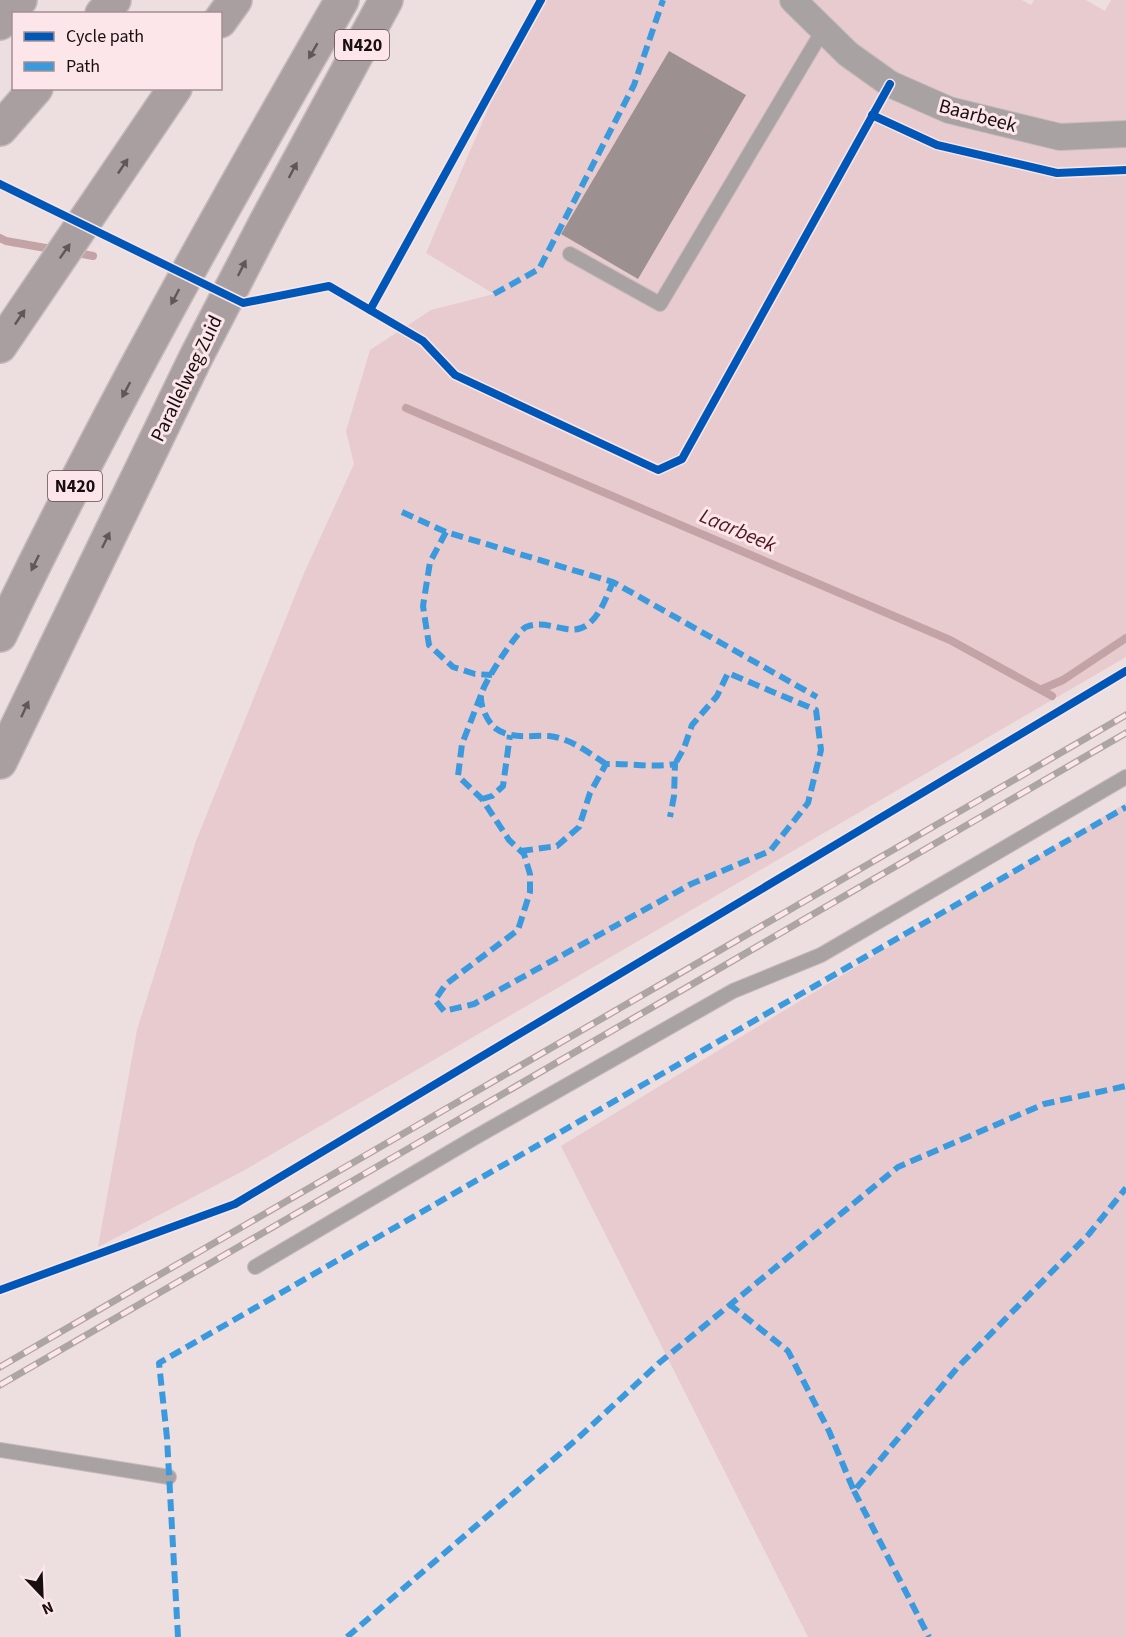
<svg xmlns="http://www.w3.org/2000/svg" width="1126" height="1637" font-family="'Source Sans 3',sans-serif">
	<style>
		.green { fill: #e7cbcf }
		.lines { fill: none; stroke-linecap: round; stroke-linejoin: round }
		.stream { stroke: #c4a3a7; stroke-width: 8 }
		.building { fill: #9d9091 }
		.lane-casing { stroke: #c5babb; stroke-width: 16 }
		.street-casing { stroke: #c5babb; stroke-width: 28 }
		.highway-casing { stroke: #c5babb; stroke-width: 36 }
		.lane { stroke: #a9a2a3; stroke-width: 14 }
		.street { stroke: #a9a2a3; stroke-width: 26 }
		.highway { stroke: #aa9fa0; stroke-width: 33 }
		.rail-casing { stroke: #ada4a4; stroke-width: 7 }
		.rail { stroke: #fde6e9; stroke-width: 4.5; stroke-dasharray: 14; stroke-linecap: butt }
		.quiet { stroke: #3b9ade; stroke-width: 6; stroke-dasharray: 12 6; stroke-linecap: butt }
		.cycleway-casing { stroke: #fde6e9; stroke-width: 11 }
		.cycleway { stroke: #0057b8; stroke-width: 8 }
		.oneway { fill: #615758 }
		.labels { text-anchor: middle; stroke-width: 6; stroke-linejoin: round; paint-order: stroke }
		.shield { fill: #fde6e9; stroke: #5d5051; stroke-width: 1.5 }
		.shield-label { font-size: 18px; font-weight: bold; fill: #180f10 }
		.street-label { font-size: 20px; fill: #180f10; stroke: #fde6e9 }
		.water-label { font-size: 21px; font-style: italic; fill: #4d1924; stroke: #fde6e9 }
	</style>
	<rect width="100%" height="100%" fill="#eddee0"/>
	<g class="green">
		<path d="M535,0h487l9,5 3,-5h52l19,11 6,-11h15v657l-883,514 -145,76 39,-217 59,-189 109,-270 49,-107 -8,-33 24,-81 61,-40 63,-16 -68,-41z"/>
		<path d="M1126,803v834h-318l-247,-491z"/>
	</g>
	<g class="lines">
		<g class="stream">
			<path d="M0,238l6,3 51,9"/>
			<path d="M72,252l21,4"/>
			<path d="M406,408l544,232 102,56"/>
			<path d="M1042,689l21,-9 63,-42"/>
		</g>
	</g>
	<path class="building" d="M669,51l77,44 -108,184 -77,-45z"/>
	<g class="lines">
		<defs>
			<g id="lane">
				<path d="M570,254l90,50 163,-274"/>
				<path d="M255,1267l219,-129 259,-147 88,-36 305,-178"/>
				<path d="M0,1450l169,27"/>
			</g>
			<path id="street" d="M793,0l55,54 42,30 59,26 111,27 66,-3"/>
			<g id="highway">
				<path d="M102,14l12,-14"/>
				<path d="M220,21l15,-21"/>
				<path d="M0,23l20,-23"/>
				<path d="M0,129l36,-41"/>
				<path d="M0,346l175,-258"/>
				<path d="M0,635c104,-217 222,-427 342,-635"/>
				<path d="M0,762l196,-405 70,-135 120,-222"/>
			</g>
		</defs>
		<use href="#lane" class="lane-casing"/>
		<use href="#street" class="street-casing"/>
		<use href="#highway" class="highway-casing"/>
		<use href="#lane" class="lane"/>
		<use href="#street" class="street"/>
		<use href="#highway" class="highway"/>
		<defs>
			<g id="rail">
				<path d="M0,1367l1126,-652"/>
				<path d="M0,1385l1126,-652"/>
			</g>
		</defs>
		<use href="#rail" class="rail-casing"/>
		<use href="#rail" class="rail"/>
		<g class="quiet">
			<path d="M494,294l45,-25 95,-184 29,-85"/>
			<path d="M402,512l44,20 167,50 204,115"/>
			<path d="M446,532l-16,30 -7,44 6,39 24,22 22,7 17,1"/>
			<path d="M481,695l-19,49 -4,32 24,23 27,41 15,14 6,20v18l-12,38 -72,54 -11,16 9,11 30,-7 217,-120 79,-33 38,-48 13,-53 -5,-40 -88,-37 -11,23 -25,29 -8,23 -9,16"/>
			<path d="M606,764c-17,-11 -36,-26 -57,-28 -18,-1 -38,4 -54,-8 -8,-7 -15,-22 -14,-33 2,-11 35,-63 45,-68 23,-9 43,11 61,-2 14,-10 19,-28 26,-43"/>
			<path d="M482,799l10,-3 11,-10 7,-51"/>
			<path d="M521,851l36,-5 22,-19 11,-34 16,-29c23,-1 46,4 69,0l-1,32 -4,21"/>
			<path d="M729,1304l59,47 41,80 25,60 103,-123 132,-134 37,-46"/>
			<path d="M854,1491l75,146"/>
			<path d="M178,1637l-11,-199 -8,-75 967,-556"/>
			<path d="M347,1637l230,-198 82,-76 239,-196 146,-63 82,-18"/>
		</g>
		<defs>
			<g id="cycleway">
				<path d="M872,115l65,30 120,28 69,-3"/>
				<path d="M0,184l243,119 86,-17 94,55 32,34 203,95 24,-11 208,-375"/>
				<path d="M370,310l171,-310"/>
				<path d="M0,1290l235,-86 891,-533"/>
			</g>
		</defs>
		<use href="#cycleway" class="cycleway-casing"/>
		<use href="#cycleway" class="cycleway"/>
	</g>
	<defs><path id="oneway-solid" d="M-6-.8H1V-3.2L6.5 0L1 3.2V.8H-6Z" transform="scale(1.5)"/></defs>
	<g class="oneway">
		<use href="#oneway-solid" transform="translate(313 51) rotate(120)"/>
		<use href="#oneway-solid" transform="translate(123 166) rotate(-56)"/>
		<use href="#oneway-solid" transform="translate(293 170) rotate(-62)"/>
		<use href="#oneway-solid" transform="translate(65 251) rotate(-55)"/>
		<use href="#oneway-solid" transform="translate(242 268) rotate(-63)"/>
		<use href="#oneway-solid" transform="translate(175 297) rotate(118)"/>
		<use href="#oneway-solid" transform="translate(20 317) rotate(-56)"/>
		<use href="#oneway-solid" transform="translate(126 390) rotate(118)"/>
		<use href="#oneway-solid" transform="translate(106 540) rotate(-64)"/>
		<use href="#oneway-solid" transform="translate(35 563) rotate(116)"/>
		<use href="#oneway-solid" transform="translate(25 709) rotate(-65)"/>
	</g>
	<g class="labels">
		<g class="shield">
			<rect x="335" y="30" width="54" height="30" rx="4.5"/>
			<rect x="48" y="471" width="54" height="30" rx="4.5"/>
		</g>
		<g class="shield-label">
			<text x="362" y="51">N420</text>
			<text x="75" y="492">N420</text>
		</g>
		<g class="street-label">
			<text transform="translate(978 115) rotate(15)" y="7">Baarbeek</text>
			<text transform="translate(186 378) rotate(-64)" y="7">Parallelweg Zuid</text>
		</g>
		<g class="water-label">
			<text transform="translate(738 530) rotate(23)" y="7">Laarbeek</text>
		</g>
	</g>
	<rect x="12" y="12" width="210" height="78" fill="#fde6e9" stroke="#a19092" stroke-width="1.5"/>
	<rect x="24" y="32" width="30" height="9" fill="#0057b8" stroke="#a19092" stroke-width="1.5"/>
	<text x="66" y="42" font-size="18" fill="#180f10">Cycle path</text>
	<rect x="24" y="62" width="30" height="9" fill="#3b9ade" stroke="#a19092" stroke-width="1.5"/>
	<text x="66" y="72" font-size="18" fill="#180f10">Path</text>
	<g transform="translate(42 1595) rotate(157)" stroke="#fde6e9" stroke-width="4.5" paint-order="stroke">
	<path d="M0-4.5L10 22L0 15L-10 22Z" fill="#180f10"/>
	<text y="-9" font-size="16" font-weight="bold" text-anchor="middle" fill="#180f10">N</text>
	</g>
</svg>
